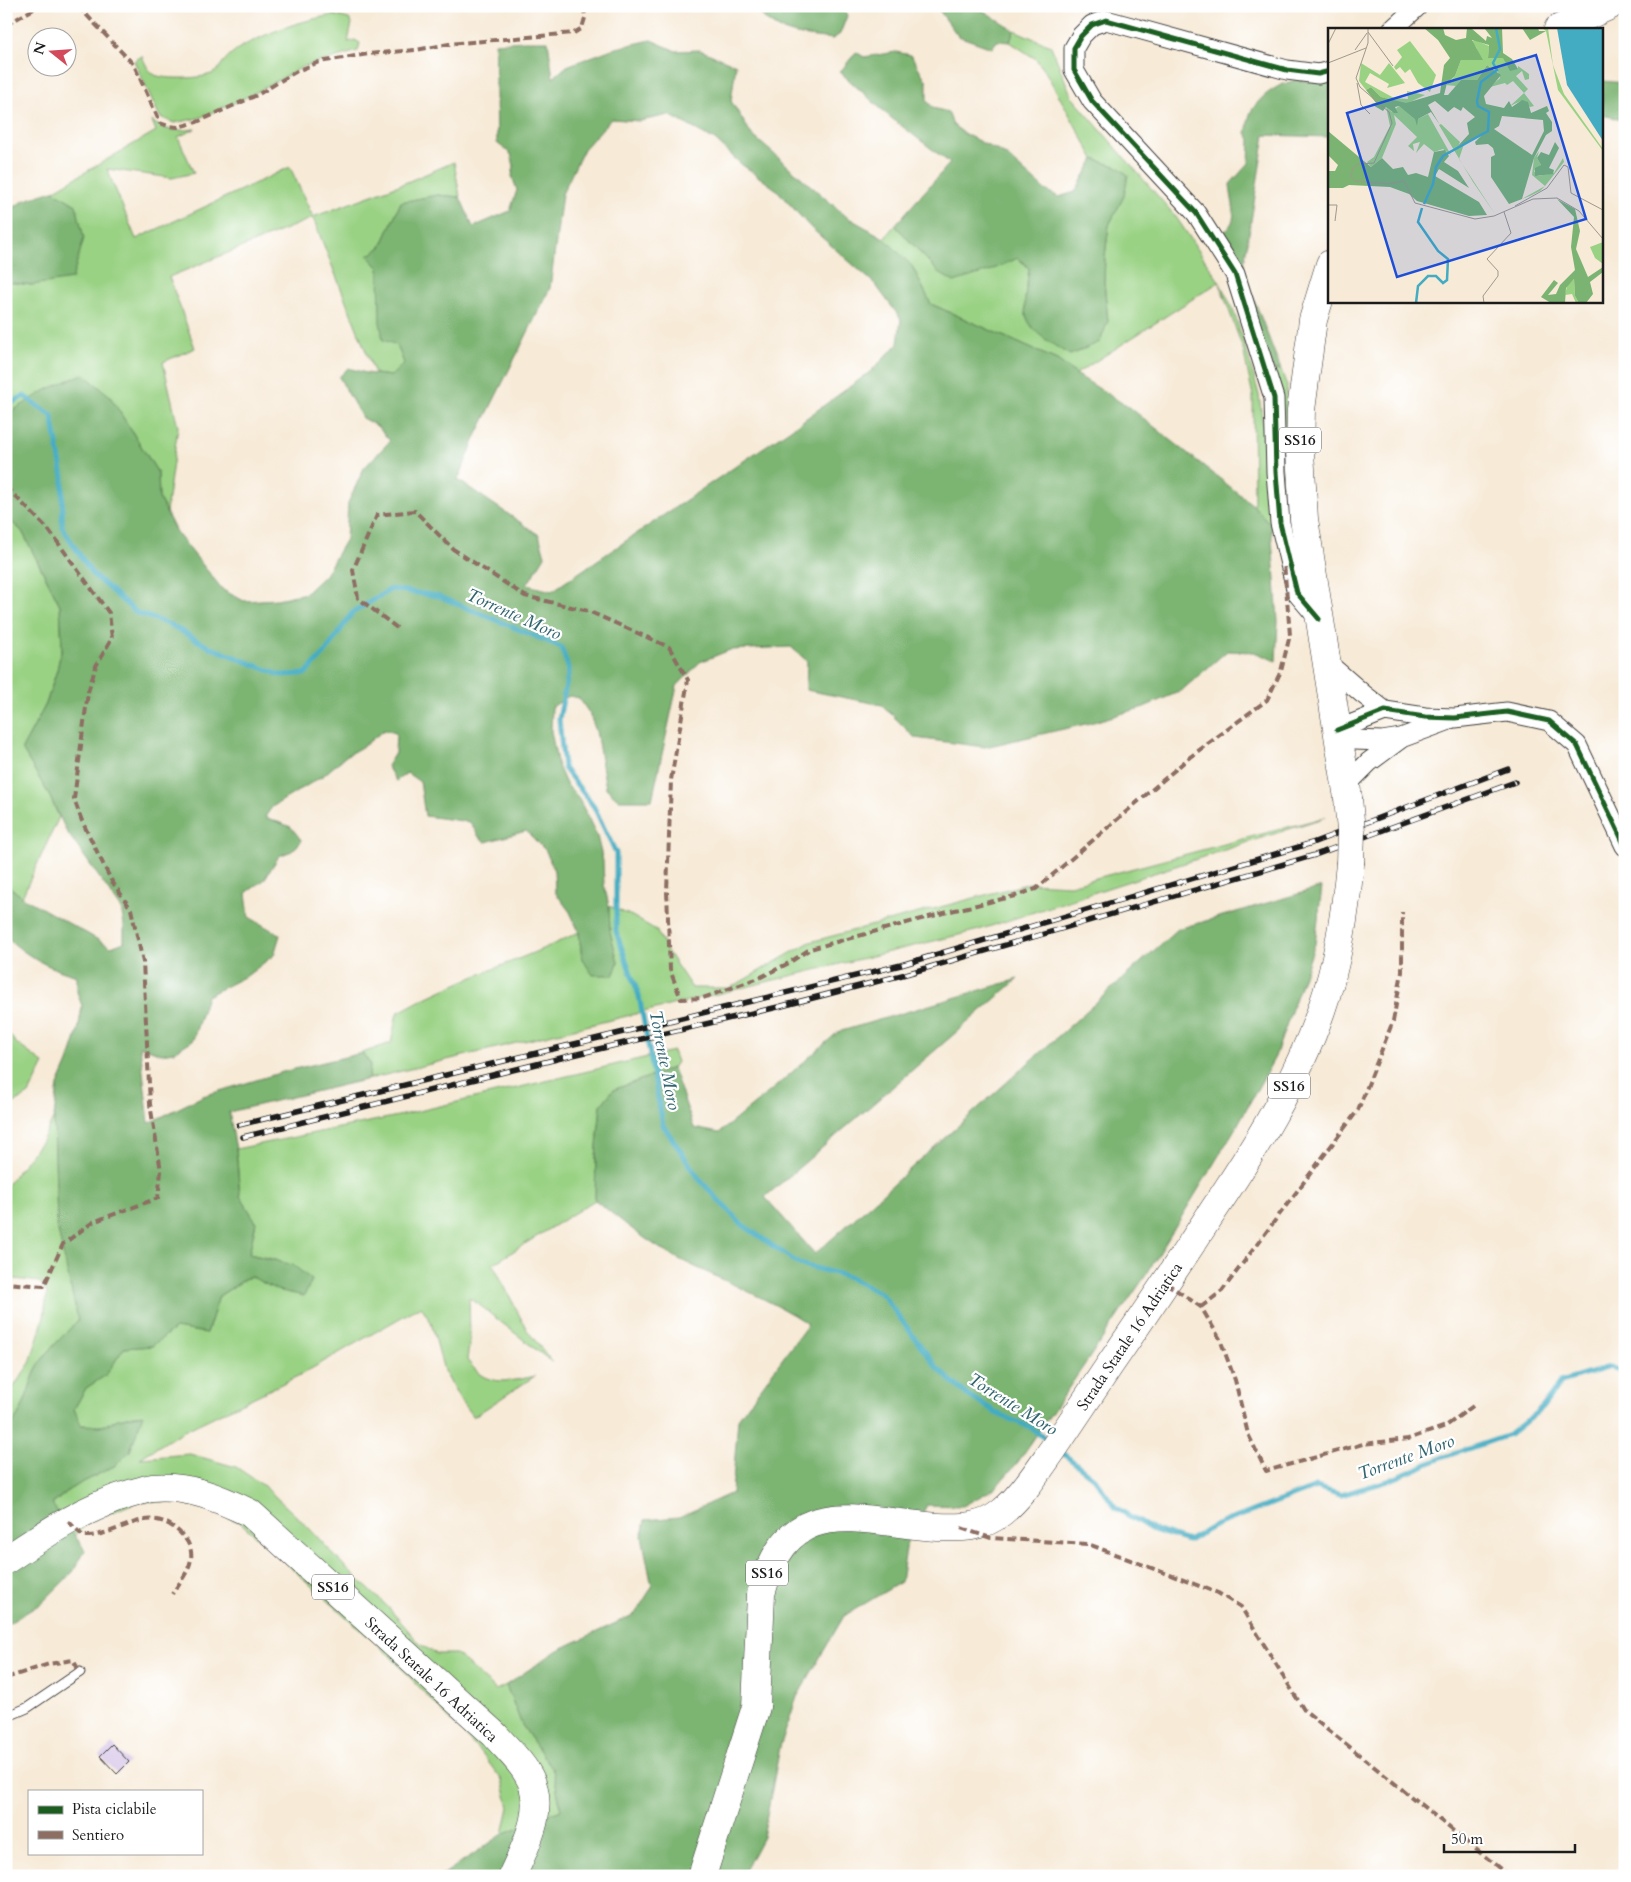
<svg xmlns="http://www.w3.org/2000/svg" width="1631" height="1882" font-family="Cardo,serif">
	<style>
		.green { fill: #9ad284; stroke: #5b7750 }
		.forest { fill: #7bb472; stroke: #4c6847; fill-rule: evenodd }
		.lines { fill: none; stroke-linecap: round; stroke-linejoin: round }
		.stream { stroke: #43acc2; stroke-width: 5 }
		.building { fill: #cebae4 }
		.lane-casing { stroke: #3d3b38; stroke-width: 11 }
		.street-casing { stroke: #3d3b38; stroke-width: 21 }
		.primary-casing { stroke: #3d3b38; stroke-width: 29 }
		.lane { stroke: #fff; stroke-width: 9 }
		.street { stroke: #fff; stroke-width: 19 }
		.primary { stroke: #fff; stroke-width: 28 }
		.rail-casing { stroke: #1c1c1c; stroke-width: 5.5 }
		.rail { stroke: #fff; stroke-width: 4; stroke-dasharray: 11; stroke-linecap: butt }
		.primary-bridge-casing { stroke: #3d3b38; stroke-width: 29; stroke-linecap: butt }
		.primary-bridge { stroke: #fff; stroke-width: 28 }
		.quiet { stroke: #8d6e63; stroke-width: 4; stroke-dasharray: 8 4; stroke-linecap: butt }
		.cycleway-casing { stroke: #fff; stroke-width: 8 }
		.cycleway { stroke: #1b5e20; stroke-width: 5 }
		.labels { text-anchor: middle; stroke-width: 4.5; stroke-linejoin: round; paint-order: stroke }
		.shield { fill: #fff; stroke: #606060; stroke-width: 1 }
		.shield-label { font-size: 15px; font-weight: bold; fill: #1c1c1c }
		.street-label { font-size: 16px; fill: #1c1c1c; stroke: #fff }
		.water-label { font-size: 18px; font-style: italic; fill: #30646f; stroke: #fff }
		.inset-river { fill: none; stroke: #43acc2; stroke-width: 2.5 }
		.inset-road { fill: none; stroke: #9f988c; stroke-width: 1 }
		.view { fill: #1d4ed8; fill-opacity: 0.15; stroke: #1d4ed8; stroke-width: 2.5 }
		.inset-edge { fill: none; stroke: #1c1c1c; stroke-width: 2.5 }
	</style>
	<rect width="100%" height="100%" fill="#fff"/>
	<filter id="ink" filterUnits="userSpaceOnUse"><feTurbulence type="fractalNoise" baseFrequency=".02" numOctaves="2"/><feDisplacementMap in="SourceGraphic" scale="10" xChannelSelector="R" yChannelSelector="G"/><feConvolveMatrix kernelMatrix="1 2 1 2 8 2 1 2 1" color-interpolation-filters="sRGB"/></filter>
	<filter id="wash" filterUnits="userSpaceOnUse"><feTurbulence type="fractalNoise" baseFrequency=".0096" numOctaves="4" result="noise"/><feDisplacementMap in="SourceGraphic" scale="20" xChannelSelector="R" yChannelSelector="G"/><feGaussianBlur stdDeviation="1.12" result="paint"/><feColorMatrix in="noise" values="0 0 0 0 0 0 0 0 0 0 0 0 0 0 0 0 0 1.4 0 .05"/><feComposite in="paint" operator="in"/></filter>
	<g filter="url(#wash)">
		<rect width="100%" height="100%" fill="#f7ead7"/>
		<g class="green">
			<path d="M333,15l16,4 3,4 -4,19 7,-2 5,3 -2,8 -53,15 -64,34 -42,18 -25,5 -14,-6 -26,-56 8,-5c3,7 6,15 13,19 10,5 51,4 60,-3 4,-2 6,-8 10,-12 8,-9 17,-14 28,-19 26,-13 52,-21 80,-26z"/>
			<path d="M1014,30l37,16 21,51 104,120 43,64 13,26 12,34 15,54 7,53 5,77 -17,-18 -1,-111 -10,-47 -24,-67 -143,92 -19,-14 -126,-56 -19,-38 -28,-28 11,-13 44,48 50,-2 28,-13 12,10 -4,41 83,12 -4,-39 1,-26 4,-31 15,-29 -6,-29 -24,-8 -49,-88 -9,-12 -26,-17z"/>
			<path d="M152,121c14,11 25,10 43,8l-17,8 16,36 -22,5 -65,-9 29,70 154,-72 23,50 94,-35 47,-20 6,35 -23,-2 -36,7 -20,45 -12,9 10,12 1,25 24,70 -13,13 -16,-2 -62,-156 -144,59 26,71 -32,14 15,65 -12,85 -7,-14 -1,-25 -49,-78 -92,15 -11,5v-133l26,3 44,-80 -23,-14 103,-60z"/>
			<path d="M1273,369l8,1 6,16 -2,47 3,38 -4,-11z"/>
			<path d="M6,517l16,14 38,74 2,42 -5,23 -11,34 -24,45 26,44 11,24 -37,80 -16,-13z"/>
			<path d="M1326,817l-347,113 -610,149 1,-16 -8,-10 29,-10 6,-30c57,-33 123,-51 182,-81l3,27 36,3 -8,-30 -1,-26 23,10 24,14 11,21 25,37h38l80,-46 220,-59 40,2z"/>
			<path d="M6,1030l10,13 28,21 -15,30 -23,14z"/>
			<path d="M673,1051l4,11 -4,6 -60,22 -12,15 -5,52 -1,43 -102,64 34,66 26,33 -84,-66 1,41 -3,22c4,5 9,11 14,15 15,10 37,5 54,1l-62,41 -12,-16 -17,-30 -13,-49 -10,-16 -119,68 -122,59 -40,25 50,-4 46,13 28,19 44,41 41,44 38,35 34,39 16,9h19l40,36 10,-5 16,40 31,45 8,40 -58,24 6,-27 -7,-27 -20,-26 -93,-99 -148,-132 -29,-13 -37,-8 -36,-1 -50,21 -15,14 -22,-31 18,-16 46,-24 14,-14 12,-37 -24,5 -16,7 -21,-1 -7,-16 12,-21 20,-13 18,-27 28,-2 23,-18 32,5 12,-37 32,-20 26,14 27,5 8,-15 -35,-20 -28,-6 7,-32 -16,-26 -4,-47 162,-33z"/>
			<path d="M54,1117l3,109 22,94c-11,11 -38,37 -43,50 -10,24 -11,41 -30,62v-34l24,-35 14,-46 3,-24 -7,-11 -34,-4v-92l36,-45z"/>
		</g>
		<g class="forest">
			<path d="M762,6h82l3,10 -7,18 -7,5c-25,-3 -57,-4 -73,-26z"/>
			<path d="M936,6h40l38,24 -4,12 -13,-1 -5,7 -34,-12z"/>
			<path d="M651,40l25,11 24,-1 36,15 -5,36 21,34 95,82 37,21 28,28 19,38 126,56 19,14 57,36 120,95 18,20 7,96 -2,40 -22,-9 -27,-1 -46,40 -37,16 -54,16 -105,24 -70,-9 -33,-33 -76,-15 1,-29 -16,-14 -61,3 -30,12 -23,24 -25,114h-33l-13,-12 -10,-57 -7,-18 -10,-15 -10,-2 -17,11 -1,24 7,35 8,18 12,13 8,16 11,23 6,25 1,23 5,22 1,26 8,30 -4,13h-21l-11,-16 -3,-27 -9,-20 -15,-20 -1,-21 -8,-20 -20,-20 -40,11 -7,-5 -9,-15 -45,-6 -5,-34 -13,-9 -11,8 -9,-15 8,-13 1,-20 -12,-3 -19,15 -19,11 -22,19 -52,32 -7,10 26,10 11,14 -10,10 -13,5 -15,24 -18,13 3,24 31,18 -6,20 -26,20 -41,21 -14,44 -19,12 -13,2 -21,-8 9,77 54,-27 83,-25 76,-18 8,10 -1,16 -140,33 7,37 4,47 16,26 -7,32 44,11 19,15 -8,16 -27,-6 -27,-14 -31,20 -12,37 -32,-5 -23,18 -28,2 -18,27 -20,13 -12,21 7,16 21,1 16,-7 25,-5 -13,37 -14,14 -46,24 -18,15 33,46 -12,22 -31,31 -36,22v-193c19,-21 20,-38 30,-62 5,-13 32,-39 42,-50l-21,-94 -3,-109 4,-32 10,-23 10,-31 4,-25 -5,-14v-16c-29,-8 -49,-19 -71,-39v-53l16,13 89,50 13,-5v-17l-3,-17 -54,-76 -19,-39 -26,-44 24,-45 11,-34 5,-23 -2,-42 -38,-74 -16,-14v-102l40,-25 37,-16 26,21 49,78 1,25 17,34 47,58 21,11 33,-2 29,-6 19,-18 21,-36 2,-36 16,-35 26,-27 -13,-15 -15,-8 -23,-41 9,-9 18,5 25,3 13,-13 -7,-18 -14,-5 -3,-18 -1,-54 -11,-12 13,-9 20,-45 36,-7 23,2 13,30 37,-16 7,-21 -5,-14 2,-10 -3,-12 -14,-11 -2,-100 29,-2h24l5,37 14,-12 45,-17zM669,115l46,25 26,24 36,26 33,37 65,57 26,35 -3,25 -28,28 -69,50 -249,169 -25,-6 18,-29 -6,-21 -81,-55 18,-44 74,-148 12,-94 22,-45 27,-30 29,2z"/>
			<path d="M856,52l8,5 32,-5 15,3 16,27v19l6,7 15,4 5,13 12,9 41,21 39,35 14,7 16,-5 19,-33 24,8 10,8 -4,21 -15,29 -4,31 -1,26 4,39 -8,21 -30,13c-17,-11 -45,-24 -45,-47 -1,-13 3,-27 4,-40l-11,-10 -29,13 -35,11 -15,-9 -44,-48 55,-62 -60,-46 -50,-45z"/>
			<path d="M1297,80l33,3v54l-65,-2 -22,135 38,100 -8,-1 -55,-132c24,-17 14,-27 12,-53l19,-21 1,-24 -4,-6c2,-7 2,-17 6,-23 10,-16 28,-27 45,-30z"/>
			<path d="M1602,81l23,2v37l-23,-5z"/>
			<path d="M53,191l23,14 8,33 -12,41 -40,6 -26,-3v-70l19,-12z"/>
			<path d="M1322,887l-7,57 -40,113 -37,67 -90,148 -130,190 -23,26 -32,18 -36,-1 -20,37 -6,40 -57,34 -47,81 -17,50 -17,90 -21,39h-301l62,-42 58,-24 -8,-40 -31,-45 -16,-40 52,-35 77,-36 17,-27 -10,-51 3,-16 34,-3 53,-24 6,-74 70,-95c-40,-26 -85,-43 -127,-64 -31,-15 -59,-39 -86,-60l1,-43 5,-52 12,-15 60,-22 21,60 25,5 55,-45 64,-56 180,-53 -253,218 50,57 363,-325z"/>
		</g>
		<g class="lines">
			<g class="stream">
				<path d="M6,406l18,-10 28,20 11,61 -1,50 30,47 45,39 32,11 38,22 73,29 25,-1 20,-21 27,-40 39,-24 47,7 123,51 8,23 -10,49 5,49 30,39 22,46v79l23,64 24,129 37,55 40,43 59,41 47,12 36,18 56,75 28,25 36,22 28,11 19,15"/>
				<path d="M1061,1452l33,26 22,30 35,21 37,12 26,-15 102,-39 25,8 47,-14 56,-24 65,-22 33,-27 19,-26 49,-15 15,5"/>
			</g>
		</g>
		<g id="blocks">
			<path class="building" d="M112,1744l17,18 -12,12 -17,-18z"/>
		</g>
	</g>
	<g filter="url(#ink)">
		<use href="#blocks" fill-opacity="0" stroke="#3d3b38" stroke-width="1"/>
		<g class="lines">
			<defs>
				<path id="lane" d="M6,1717l21,-9 53,-36"/>
				<g id="street">
					<path d="M1393,29l25,-23"/>
					<path d="M1319,619l-22,-26 -17,-70 -4,-51 -2,-74 -39,-124 -39,-61 -104,-112 -18,-31v-22l7,-12 11,-11 14,-5 181,50 31,4 12,-3"/>
					<path d="M1326,662l37,32 22,17"/>
					<path d="M1337,730l48,-19 40,6 30,1 52,-6 42,9 28,24 48,101"/>
					<path d="M1337,730l18,10 27,1 19,-3 46,-17"/>
					<path d="M1346,785l23,-23 31,-23"/>
				</g>
				<g id="primary">
					<path d="M1558,29l51,-23"/>
					<path d="M1330,264l-17,56 -12,90 -1,42 4,67 44,279"/>
					<path d="M6,1560c39,-26 79,-53 124,-66 7,-2 15,-5 22,-6 36,-3 67,10 98,25l245,222c10,12 24,24 32,38 21,33 -1,72 -15,103"/>
					<path d="M702,1876l54,-169 5,-113c28,-105 97,-72 177,-67 24,1 45,1 64,-15 20,-16 37,-43 52,-64 18,-27 37,-55 55,-82 35,-51 70,-103 104,-155 42,-63 83,-128 108,-200 17,-48 24,-97 29,-147"/>
				</g>
			</defs>
			<use href="#lane" class="lane-casing"/>
			<use href="#street" class="street-casing"/>
			<use href="#primary" class="primary-casing"/>
			<use href="#lane" class="lane"/>
			<use href="#street" class="street"/>
			<use href="#primary" class="primary"/>
			<defs>
				<g id="rail">
					<path d="M239,1125l662,-160 411,-122 196,-74"/>
					<path d="M243,1137l330,-82 205,-48 128,-33 409,-119 200,-73"/>
				</g>
			</defs>
			<use href="#rail" class="rail-casing"/>
			<use href="#rail" class="rail"/>
			<defs>
				<path id="primary-bridge" d="M1348,798l3,33 -1,33"/>
			</defs>
			<use href="#primary-bridge" class="primary-bridge-casing"/>
			<use href="#primary-bridge" class="primary-bridge"/>
			<g class="quiet">
				<path d="M78,6l56,59 26,58 8,3 10,1 19,-5 60,-27 40,-24 22,-9 49,-8 48,-4 33,-6 125,-11 8,-5 3,-10 -1,-12"/>
				<path d="M6,25l33,-19"/>
				<path d="M6,487l42,42 61,84 3,25 -16,28 -8,26 -14,107 8,22 29,59 20,29 12,53 7,142 11,67 -3,27 -65,24 -30,22 -19,42 -38,-3"/>
				<path d="M397,628l-39,-30 -5,-28 24,-55 38,-4 38,38 72,47 63,15 81,36 19,33 -17,100 -4,112 3,78 11,29 22,-1 56,-20 28,-14 23,-15 145,-39 60,-14 21,-7 154,-132 77,-57 14,-29 9,-36 -6,-72"/>
				<path d="M1166,1283l35,24 19,32 15,41 13,54 18,37 97,-27 45,-5 38,-13 27,-20"/>
				<path d="M1201,1307l21,-16 136,-181 35,-89 9,-49v-60"/>
				<path d="M68,1521l15,15c37,2 66,-38 100,0 19,21 1,40 -11,58"/>
				<path d="M961,1528l30,10 97,6 130,49 23,14 63,103 205,166"/>
				<path d="M6,1678l43,-14 24,-4 7,12"/>
			</g>
			<defs>
				<g id="cycleway">
					<path d="M1319,619l-22,-26 -17,-70 -4,-51 -2,-74 -39,-124 -39,-61 -104,-112 -18,-31v-22l7,-12 11,-11 14,-5 181,50 31,4 12,-3"/>
					<path d="M1337,730l48,-19 40,6 30,1 52,-6 42,9 28,24 48,101"/>
				</g>
			</defs>
			<use href="#cycleway" class="cycleway-casing"/>
			<use href="#cycleway" class="cycleway"/>
		</g>
	</g>
	<g class="labels">
		<g class="shield">
			<rect x="1279" y="427.5" width="42" height="25" rx="4"/>
			<rect x="1268" y="1073.5" width="42" height="25" rx="4"/>
			<rect x="746" y="1560.5" width="42" height="25" rx="4"/>
			<rect x="312" y="1574.5" width="42" height="25" rx="4"/>
		</g>
		<g class="shield-label">
			<text x="1300" y="445">SS16</text>
			<text x="1289" y="1091">SS16</text>
			<text x="767" y="1578">SS16</text>
			<text x="333" y="1592">SS16</text>
		</g>
		<g class="street-label">
			<text transform="translate(1129 1336) rotate(-56)" y="6">Strada Statale 16 Adriatica</text>
			<text transform="translate(432 1679) rotate(43)" y="6">Strada Statale 16 Adriatica</text>
		</g>
		<g class="water-label">
			<text transform="translate(514 614) rotate(24)" y="6">Torrente Moro</text>
			<text transform="translate(665 1060) rotate(79)" y="6">Torrente Moro</text>
			<text transform="translate(1013 1404) rotate(32)" y="6">Torrente Moro</text>
			<text transform="translate(1406 1457) rotate(-20)" y="6">Torrente Moro</text>
		</g>
	</g>
	<g transform="translate(1328 28)">
		<rect width="275" height="275" fill="#f7ead7"/>
		<path d="M214,0h6l5,37 11,29 39,55v2l-45,-61 -12,-59zM147,12l14,6 -1,12h16l4,9 10,2v-3l11,8v5l-4,1 -3,-9 -6,5 12,13 -4,4 10,13 -4,1 -9,-6 -11,5 14,-13 -11,-12 -6,4 -2,-2 -15,4 10,-9 -2,-6 -11,-7 -10,15h-16l-5,6 -10,-1 9,-9 6,-16h20l-5,-13 -6,-5zM82,13l26,34 -6,17 -12,-9 -8,-14 -5,4 -5,-6 -4,3 -2,-3 8,-10 -5,-7zM33,35l19,12 9,-12 16,20 -18,5 2,-4 -19,-11 -5,9 29,16 14,1 -1,-8 18,4 -19,9 -25,-7 -10,-10 -5,3 -7,-9zM71,78l19,13 10,-5 23,41 -8,-6 -9,3 -10,-8 -8,9 4,-11 -7,2 1,7 -6,-5 9,-9 -23,-22 2,9 -14,34 -11,9 -4,-5 7,-5 16,-31 -4,-19 6,5zM113,96l19,18 -2,5 6,-3 -5,15 36,55 -22,-32 -34,-57zM211,123l-2,7 4,7 -7,6 4,5 16,-3 9,-15 1,4 -19,24 -5,5 -10,5 -8,3 23,-13 -13,-11 2,-17zM275,214v22l-8,-6 -5,-11zM246,251l1,17 4,7h-3l-4,-9 -7,1 2,-9z" fill="#9ad284"/>
		<path d="M96,0h19l2,7 11,5 10,-2 1,-10h4l15,13 1,-5 5,2 -7,-9 17,-1 1,25 9,6 6,10 -8,2 -7,-13h-15l1,-13 -17,-5 11,20h-22l-6,16 -8,7 -3,12h4l13,-15h16l10,-15 14,10 -17,21 2,8 18,4 5,-7 3,6 10,-7 6,2 3,11 16,-7 2,5 -3,2 6,9v9l-6,4 -12,23 -12,41 -13,5 -18,-27v-20l4,-2 -2,-7 -5,-4 -12,1 -1,-3 8,-8 -26,13 12,-13 -2,-11 8,-6 -12,-10 -2,4 -7,-4 -6,5 -13,-11 -7,4 12,20 -9,-13 -13,7 -1,7 -2,-7 -16,-13 -4,1 3,6h-4l-8,-6 -3,4 -12,-7 5,-1 -10,-13 5,-3 10,10 25,6 34,-10 4,-28 6,-7 -12,-18zM174,88l41,4 1,11 -12,24 -38,-26 5,-3zM194,0h16l1,3h7l-16,9zM0,103l43,36 11,-9 11,11 10,-2 5,8 8,-2 12,4 6,-25 11,-2 4,6 -5,6 14,9 11,17 -30,-19 -4,7 44,26 8,13 -18,1 -52,-15 -8,-7 -19,-7 -41,-2 -6,3h-15v-17h7l3,-6 -10,-10zM227,114l4,6 -10,20 5,2 -1,4 -18,2v-8l6,-3 -4,-7 4,-6 8,3zM229,171l18,10 5,22 -4,18 12,28 15,-10v5l-13,10 3,12 -7,9h-7l-4,-7 -1,-17 -8,9 -1,15h-14l-10,-6 13,-17 4,3 -10,12 8,-1 4,-9 15,-15 -4,-23 3,-30z" fill="#7bb472" fill-rule="evenodd"/>
		<path d="M229,0h46v113l-36,-56z" fill="#43acc2"/>
		<path class="inset-river" d="M96,176l9,-20 3,-17 7,-11 45,-25 1,-19 -11,-6 -1,-5 4,-19 16,-12 -4,-7 7,-14 -4,-21M88,275l2,-17 10,-10h8l7,7 4,-3 1,-21 -10,-8 -20,-29 4,-14"/>
		<path class="inset-road" d="M40,0v15l-12,35 4,9 29,25 3,11 -18,40 -16,1 -5,4 -2,8 4,5 33,3 16,-3 11,22 60,16 19,-3 39,-17 24,-1 22,13 24,28M40,4l25,34M0,16l8,-16M27,22l12,-17M0,35l38,-15M29,55l4,22 9,9M0,177h9l-2,16M187,178l32,-18 17,-23 4,2 3,26 32,17M156,275l-1,-7 15,-20v-5l-11,-12 24,-26 -7,-21"/>
		<path class="view" d="M208,27l50,164 -189,58 -50,-164z"/>
		<rect width="275" height="275" class="inset-edge"/>
	</g>
	<rect width="1631" height="1882" fill="none" stroke="#fff" stroke-width="25"/>
	<rect x="28" y="1790" width="175" height="65" fill="#ffffff" stroke="#a4a4a4"/>
	<rect x="38" y="1806" width="25" height="8" fill="#1b5e20" stroke="#a4a4a4"/>
	<text x="72" y="1814" font-size="15" fill="#1c1c1c">Pista ciclabile</text>
	<rect x="38" y="1831" width="25" height="8" fill="#8d6e63" stroke="#a4a4a4"/>
	<text x="72" y="1840" font-size="15" fill="#1c1c1c">Sentiero</text>
	<g transform="translate(52 52) rotate(287)"><circle r="24" fill="#ffffff" stroke="#a4a4a4"/>
	<path d="M0-4L9 19L0 12L-9 19Z" fill="#d1495b"/>
	<text y="-8" font-size="14" font-weight="bold" text-anchor="middle" fill="#1c1c1c">N</text>
	</g>
	<path d="M1444 1844v8h131v-8" fill="none" stroke="#1c1c1c" stroke-width="2.5"/>
	<text x="1451" y="1844" font-size="15" fill="#1c1c1c" stroke="#ffffff" stroke-width="4" paint-order="stroke">50 m</text>
</svg>
